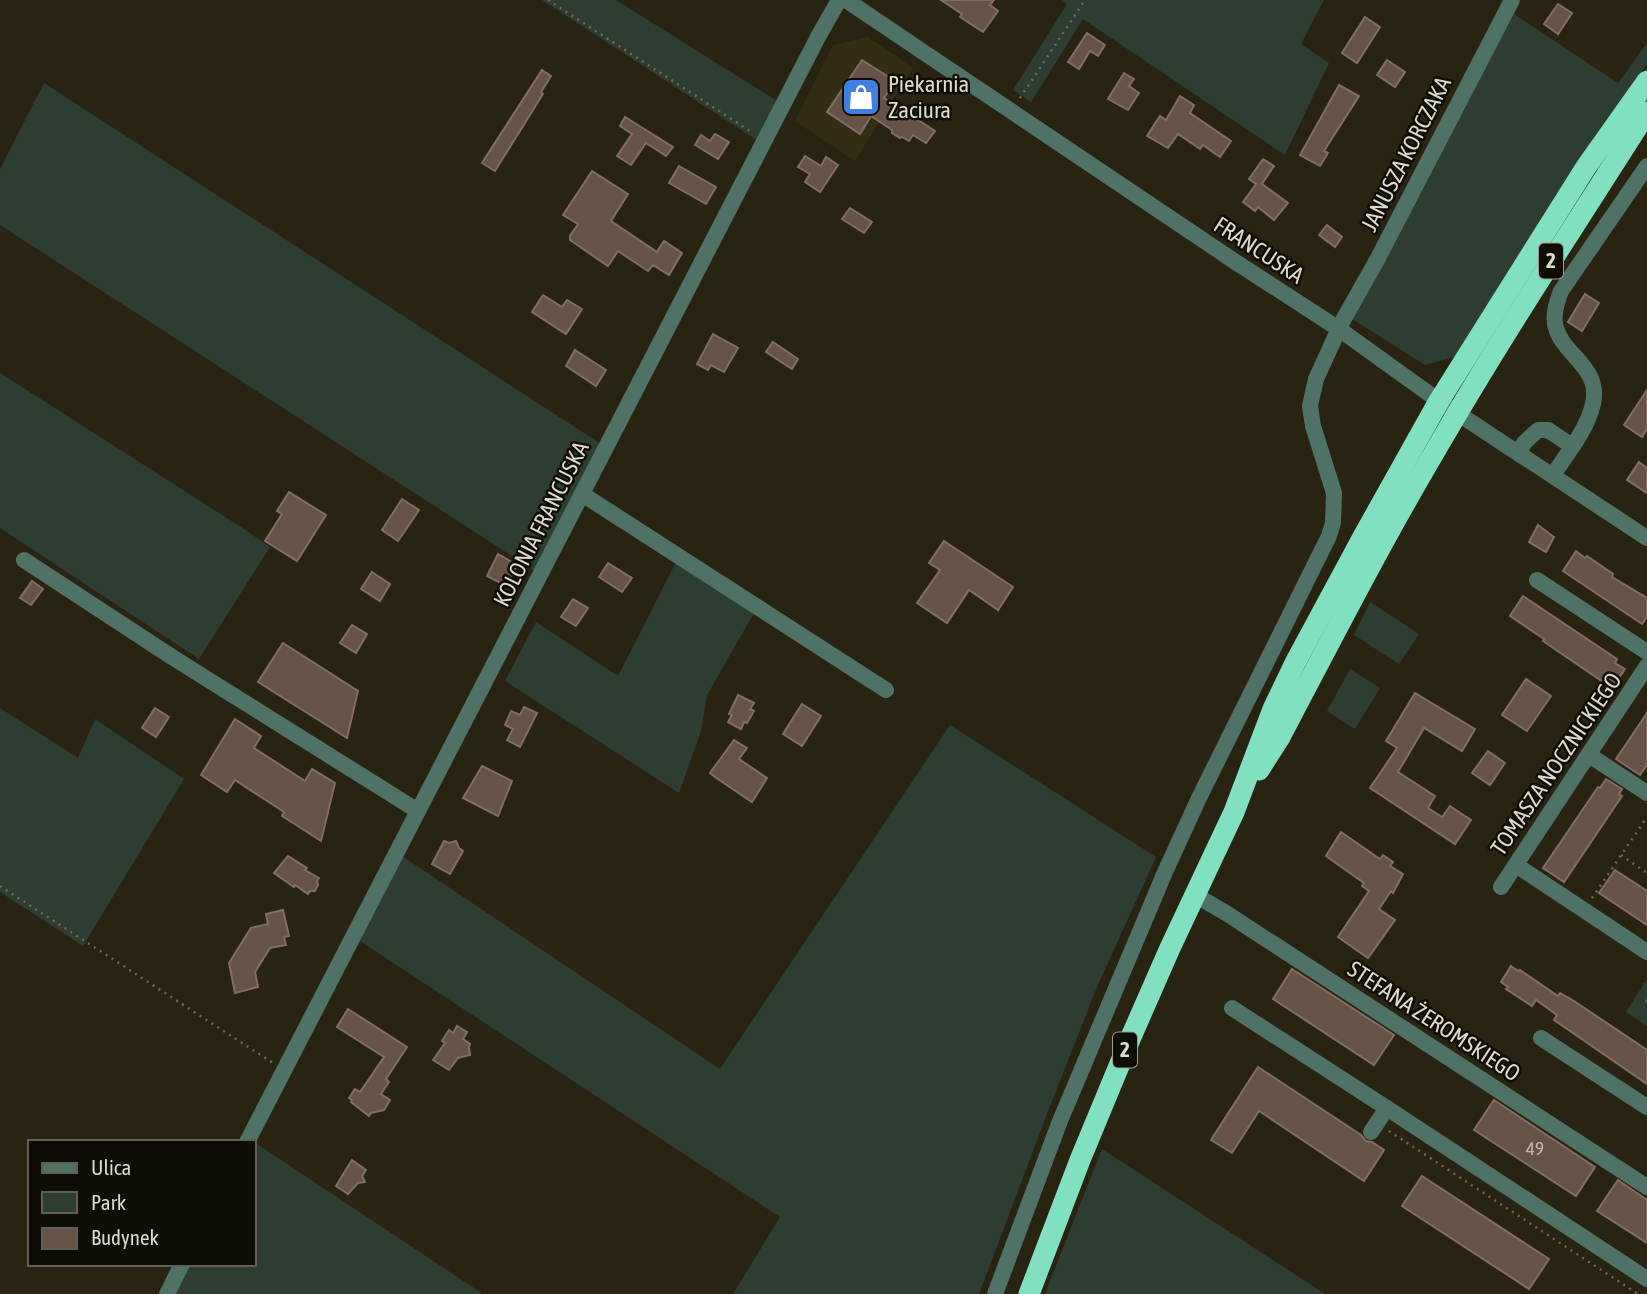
<svg xmlns="http://www.w3.org/2000/svg" width="1647" height="1294" font-family="'Asap Condensed',sans-serif">
	<style>
		.built { fill: #332e13 }
		.green { fill: #2e3d32 }
		.building { fill: #675248; stroke: #836c63; stroke-width: 2 }
		.lines { fill: none; stroke-linecap: round; stroke-linejoin: round }
		.path { stroke: #6d6959; stroke-width: 2.5; stroke-dasharray: 2 5; stroke-linecap: butt }
		.minor { stroke: #4e7265; stroke-width: 16 }
		.highway { stroke: #81e0c0; stroke-width: 21 }
		.labels { text-anchor: middle; stroke-width: 5; stroke-linejoin: round; paint-order: stroke }
		.number-label { font-size: 19px; fill: #c0b9ad }
		.shield { fill: #0f0d06; stroke: #9f9d93; stroke-width: 2 }
		.shield-label { font-size: 21px; font-weight: bold; fill: #dddbcf }
		.poi-label { font-size: 23px; fill: #dddbcf; stroke: #0f0d06; text-anchor: start }
		.street-label { font-size: 23px; fill: #dddbcf; stroke: #0f0d06 }
	</style>
	<rect width="100%" height="100%" fill="#282411"/>
	<path class="built" d="M868,37l45,31 -58,93 -60,-40 38,-76z"/>
	<g class="green">
		<path d="M542,0h74l161,101 -19,40z"/>
		<path d="M1062,0h262l-23,44 28,19 -44,92 -202,-136 -52,83 -18,-12 54,-86z"/>
		<path d="M1514,14l104,69 29,-40v21l-55,76 -134,216 -33,9 -73,-46z"/>
		<path d="M44,83l557,361 -66,127 -535,-346v-56z"/>
		<path d="M0,373l241,154 29,20 -71,112 -199,-131z"/>
		<path d="M676,562l79,49 -48,84 -6,36 -22,62 -174,-112 31,-59 82,54z"/>
		<path d="M1370,602l49,32 -20,30 -45,-29z"/>
		<path d="M1350,669l30,19 -25,41 -28,-18z"/>
		<path d="M0,708l78,50 17,-39 89,60 -101,167 -83,-54z"/>
		<path d="M950,725l206,132 -59,130 -50,127 -68,180h-246l47,-77 -420,-276 42,-85 318,213z"/>
		<path d="M1647,979v47l-21,-14z"/>
		<path d="M254,1142l229,152h-308l15,-30h64z"/>
		<path d="M1102,1149l223,145h-280z"/>
	</g>
	<g class="building">
		<path d="M941,0h53l-4,5 8,6 -15,21 -23,-15 2,-3z"/>
		<path d="M1558,4l14,9 -14,21 -14,-10z"/>
		<path d="M1365,17l15,10 -23,36 -15,-10z"/>
		<path d="M1087,33l18,12 -7,11 -8,-5 -11,18 -11,-7z"/>
		<path d="M862,60l33,21 -11,17 51,33 -9,12 -13,-8 -4,6 -7,-4 -2,1 -8,-5v-3l-21,-14 -11,18 -33,-22z"/>
		<path d="M1387,60l18,12 -10,15 -18,-12z"/>
		<path d="M542,70l9,6 -10,16 2,2 -48,77 -13,-8z"/>
		<path d="M1124,73l10,6 -5,7 10,7 -11,17 -20,-11z"/>
		<path d="M1339,85l20,11 -35,55 4,2 -8,13 -20,-11z"/>
		<path d="M1180,96l14,9 -4,8 41,28 -11,16 -17,-12 -3,4 -22,-15 -10,14 -21,-12 13,-20 6,4z"/>
		<path d="M625,117l48,30 -7,9 -20,-13 -15,22 -14,-9 15,-22 -12,-8z"/>
		<path d="M715,134l14,8 -11,17 -23,-14 6,-10 9,6z"/>
		<path d="M805,156l16,10 5,-9 12,8 -18,27 -15,-10 5,-8 -12,-7z"/>
		<path d="M1263,159l11,7 -12,18 26,19 -14,17 -16,-13 -3,4 -12,-9 13,-18 -7,-5z"/>
		<path d="M679,166l37,21 -10,17 -37,-21z"/>
		<path d="M592,171l36,23 -17,27 46,31 7,-11 18,12 -13,22 -16,-10 -5,6 -30,-20 -10,15 -38,-26v-4l8,-12 -15,-9z"/>
		<path d="M850,208l22,14 -8,11 -22,-14z"/>
		<path d="M1327,225l15,12 -7,10 -16,-12z"/>
		<path d="M1585,294l14,9 -17,28 -14,-9z"/>
		<path d="M543,295l19,12 5,-7 15,9 -16,25 -34,-22z"/>
		<path d="M713,334l25,14 -14,24 -13,-7 -3,5 -11,-6z"/>
		<path d="M773,342l25,17 -6,10 -26,-17z"/>
		<path d="M575,350l31,20 -10,16 -30,-20z"/>
		<path d="M1647,390v39l-5,8 -18,-12z"/>
		<path d="M1639,462l8,6v25l-20,-13z"/>
		<path d="M289,492l37,23 -29,46 -32,-20 17,-27 -5,-3z"/>
		<path d="M402,499l17,11 -21,31 -16,-11z"/>
		<path d="M1538,525l16,12 -8,15 -17,-10z"/>
		<path d="M944,541l69,46 -15,23 -29,-20 -22,33 -30,-20 23,-33 -11,-7z"/>
		<path d="M1576,551l9,7 2,-2 26,18 -1,3 35,21v19l-5,7 -79,-53z"/>
		<path d="M498,554l19,11 -11,21 -19,-10z"/>
		<path d="M608,563l24,15 -10,14 -23,-15z"/>
		<path d="M372,572l18,12 -10,17 -19,-12z"/>
		<path d="M32,581l11,8 -12,16 -11,-7z"/>
		<path d="M1523,596l94,63 -2,4 10,6 -13,19 -69,-47 1,-2 -34,-23z"/>
		<path d="M573,599l15,9 -12,18 -15,-9z"/>
		<path d="M352,625l15,9 -11,19 -16,-10z"/>
		<path d="M283,643l75,48 -11,47 -89,-56z"/>
		<path d="M1526,679l25,17 -24,35 -25,-16z"/>
		<path d="M1415,693l60,36 -13,22 -38,-23 -26,44 37,24 -7,12 14,9 8,-11 21,14 -16,24 -85,-56 27,-40 -11,-7z"/>
		<path d="M738,695l16,8 -4,6 4,2 -7,12 -3,-1 -3,7 -13,-7 4,-7 -3,-1z"/>
		<path d="M802,704l19,12 -19,30 -19,-12z"/>
		<path d="M524,707l13,6 -17,34 -13,-7 6,-11 -8,-4 6,-14 9,4z"/>
		<path d="M155,708l14,9 -13,20 -14,-9z"/>
		<path d="M1647,713v52l-7,10 -24,-16z"/>
		<path d="M235,719l26,17 -7,12 51,33 7,-12 23,14 -14,58 -39,-25 2,-4 -49,-32 -8,12 -26,-17z"/>
		<path d="M734,740l13,8 -8,11 28,19 -15,24 -37,-25 -5,-4z"/>
		<path d="M1488,751l17,12 -15,22 -18,-12z"/>
		<path d="M482,766l30,15 -14,35 -35,-18z"/>
		<path d="M1606,779l16,10 -3,5 3,2 -58,86 -21,-14 55,-81 2,1z"/>
		<path d="M1341,832l39,27 3,-4 10,7 -3,4 13,8 -10,19 -2,-2 -12,18 16,11 -27,38 -30,-21 31,-46 -7,-5 2,-3 -38,-27z"/>
		<path d="M444,841l5,2 7,-2 3,7 4,3 -13,23 -18,-10z"/>
		<path d="M288,856l19,12 -2,2 14,8 -2,3 1,4 -3,6h-5l-2,3 -13,-9 -1,2 -20,-14z"/>
		<path d="M1615,870l32,21v34l-48,-32z"/>
		<path d="M283,910l6,26 -5,1 2,8 -16,3 -15,24 3,15 -23,6 -6,-30 22,-35 17,-4 -2,-10z"/>
		<path d="M1511,966l7,5 2,-1 38,26 2,-3 14,8 73,49v34l-93,-64 3,-5 -21,-15 -4,6 -26,-17 2,-2 -7,-5z"/>
		<path d="M1292,969l102,66 -20,30 -101,-66z"/>
		<path d="M348,1009l59,38 -21,32 3,3 -8,12 9,6 -6,10 -13,3 -2,3 -18,-14 1,-2 -3,-2 6,-9 5,3 24,-35 -47,-30z"/>
		<path d="M457,1026l10,6 -4,7 7,5 -1,3 1,8 -12,3 -9,12 -16,-10 12,-17 -3,-2 7,-11 4,3z"/>
		<path d="M1258,1067l103,68 5,6 6,1 12,8 -20,31 -105,-70 -27,42 -21,-13z"/>
		<path d="M1494,1100l101,67 -19,29 -102,-66z"/>
		<path d="M352,1160l14,10 -4,6 3,6 -7,1 -10,11 -12,-8z"/>
		<path d="M1422,1176l127,83 -20,30 -127,-83z"/>
		<path d="M1618,1180l29,20v43l-50,-32z"/>
	</g>
	<g class="lines">
		<g class="path">
			<path d="M548,0l205,133"/>
			<path d="M1020,98l65,-98"/>
			<path d="M1621,855l26,18"/>
			<path d="M0,886l273,177"/>
			<path d="M1592,898l55,-81"/>
			<path d="M1647,1000l-2,4 2,1"/>
			<path d="M1389,1131l249,163"/>
		</g>
		<g class="minor">
			<path d="M846,0l388,261 105,68 100,72 208,137"/>
			<path d="M1519,454l5,-11 14,-13h10l24,16"/>
			<path d="M1553,475c14,-21 34,-45 40,-71 8,-37 -29,-48 -37,-76 -4,-12 1,-26 5,-37l86,-125"/>
			<path d="M582,494l304,196"/>
			<path d="M24,560l148,97 246,154"/>
			<path d="M1537,580l110,72"/>
			<path d="M1589,755l58,38"/>
			<path d="M1516,865l131,87"/>
			<path d="M1501,887l146,-221"/>
			<path d="M1195,895l31,18 421,274"/>
			<path d="M1232,1008l164,106 251,165"/>
			<path d="M1541,1038l106,69"/>
			<path d="M1371,1132l16,-24"/>
			<path d="M247,1142l571,-1105 21,-37"/>
			<path d="M167,1294l15,-30"/>
			<path d="M995,1294l65,-173 105,-249 34,-74 130,-262 4,-13 1,-30 -21,-67 -3,-20 6,-27 26,-57 35,-62 135,-260"/>
		</g>
		<g class="highway">
			<path d="M1259,770l21,-33c50,-95 99,-191 154,-284 67,-116 141,-228 213,-341"/>
			<path d="M1029,1294l51,-134 51,-123 39,-89 64,-136 39,-103 22,-46 69,-128 75,-134 147,-234 61,-86"/>
		</g>
	</g>
	<defs>
		<symbol id="shop-square" viewBox="-11 -11 22 22"><rect x="-9" y="-9" width="18" height="18" rx="4" fill="#3f7fe0" stroke="#0f0d06"/><path d="M-5-2.5h2.3a2.7 3.5 0 0 1 5.4 0H5L5.5 6h-11ZM-1.5-2.5h3a1.5 2.3 0 0 0-3 0Z" fill="#fff"/></symbol>
	</defs>
	<g fill-rule="evenodd">
		<use href="#shop-square" x="839" y="75" width="44" height="44"/>
	</g>
	<g class="labels">
		<g class="number-label">
			<text x="1535" y="1155">49</text>
		</g>
		<g class="shield">
			<rect x="1539" y="243.5" width="24" height="35" rx="5"/>
			<rect x="1113" y="1032.5" width="24" height="35" rx="5"/>
		</g>
		<g class="shield-label">
			<text x="1551" y="268">2</text>
			<text x="1125" y="1057">2</text>
		</g>
		<g class="poi-label">
			<text x="888" y="92">Piekarnia<tspan x="888" dy="26">Zaciura</tspan></text>
		</g>
		<g class="street-label">
			<text transform="translate(1406 154) rotate(-63)" y="8">JANUSZA KORCZAKA</text>
			<text transform="translate(1259 250) rotate(33)" y="8">FRANCUSKA</text>
			<text transform="translate(541 524) rotate(-63)" y="8">KOLONIA FRANCUSKA</text>
			<text transform="translate(1556 764) rotate(-56)" y="8">TOMASZA NOCZNICKIEGO</text>
			<text transform="translate(1434 1021) rotate(33)" y="8">STEFANA ŻEROMSKIEGO</text>
		</g>
	</g>
	<rect x="28" y="1140" width="228" height="126" fill="#0f0d06" stroke="#615f56" stroke-width="2"/>
	<rect x="42" y="1163" width="35" height="10" fill="#4e7265" stroke="#615f56" stroke-width="2"/>
	<text x="91" y="1175" font-size="21" fill="#dddbcf">Ulica</text>
	<rect x="42" y="1192" width="35" height="21" fill="#2e3d32" stroke="#615f56" stroke-width="2"/>
	<text x="91" y="1210" font-size="21" fill="#dddbcf">Park</text>
	<rect x="42" y="1228" width="35" height="21" fill="#675248" stroke="#615f56" stroke-width="2"/>
	<text x="91" y="1245" font-size="21" fill="#dddbcf">Budynek</text>
</svg>
